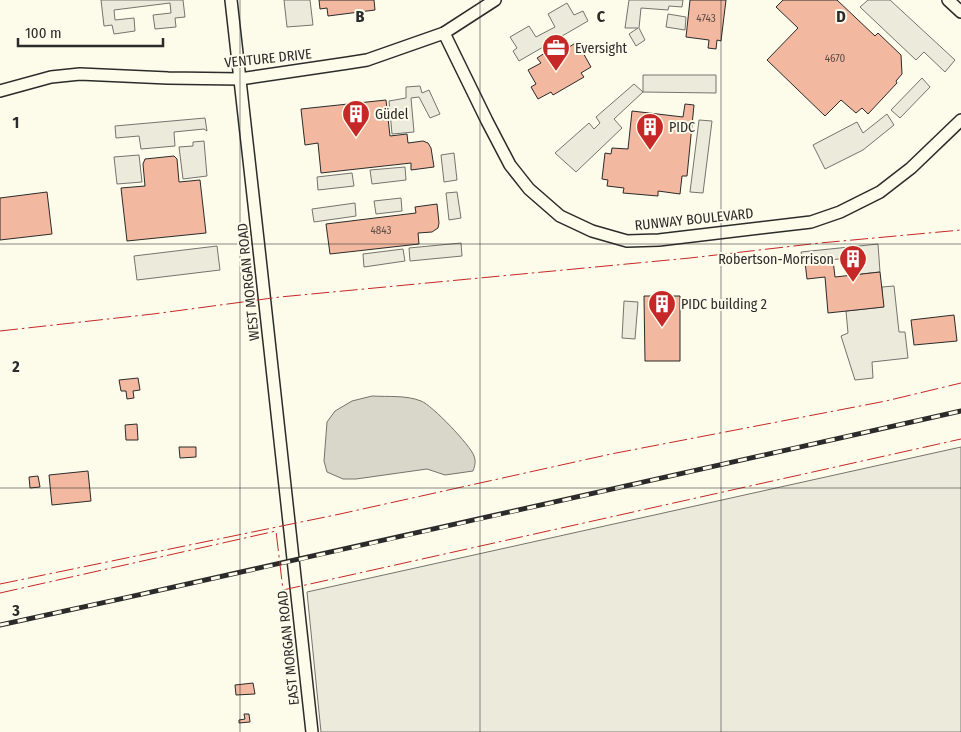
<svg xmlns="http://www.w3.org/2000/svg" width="961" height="732" font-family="'Fira Sans Condensed',sans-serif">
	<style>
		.green { fill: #ecebdb; stroke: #74746e }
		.parking { fill: #eceadb; stroke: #74746e }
		.water { fill: #d8d7c9; stroke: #74746e }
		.building { fill: #f2b8a0; stroke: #2b2b2b }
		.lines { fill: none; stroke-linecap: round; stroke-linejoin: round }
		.minor-casing { stroke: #2b2b2b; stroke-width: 14 }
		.minor { stroke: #fdfbea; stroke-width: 11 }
		.rail-casing { stroke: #2b2b2b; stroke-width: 5 }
		.rail { stroke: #fdfbea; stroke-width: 3; stroke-dasharray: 9; stroke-linecap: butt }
		.power { stroke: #c62828; stroke-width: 1; stroke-dasharray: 18 4 2.5 4; stroke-linecap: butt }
		.grid { fill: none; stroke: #2b2b2b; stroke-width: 1; stroke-opacity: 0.55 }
		.labels { text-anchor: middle; stroke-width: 4; stroke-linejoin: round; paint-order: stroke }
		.number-label { font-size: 11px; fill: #5d4e48 }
		.poi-label { font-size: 14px; fill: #2b2b2b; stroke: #fdfbea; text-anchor: start }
		.street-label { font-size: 14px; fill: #2b2b2b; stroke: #fdfbea }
		.grid-label { font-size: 16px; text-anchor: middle; font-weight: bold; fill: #2b2b2b; stroke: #fdfbea; stroke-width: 4; stroke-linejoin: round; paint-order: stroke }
	</style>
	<rect width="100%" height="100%" fill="#fdfbea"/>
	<path class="green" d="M961,447v285h-640l-14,-140z"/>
	<g class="parking">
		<path d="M101,0h82l2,17 -10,1 1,9 -21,2 -2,-14 18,-2 -1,-10 -56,7 1,10 19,-2 1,13 -21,3 -2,-9 -8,1z"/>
		<path d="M284,0h26l3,25 -26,2z"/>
		<path d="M629,0h54l-1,7 -13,-1 -1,4 -27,-2 -2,20 6,12 -9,6 -7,-12 9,-6h-13z"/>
		<path d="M868,0h22l65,60 -10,12 -21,-20 -8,8 -56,-53z"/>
		<path d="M567,3l7,12 9,-4 5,10 -69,40 -6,-10 4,-3 -7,-11 19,-11 7,11 19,-10 -7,-13z"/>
		<path d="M668,14l18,3 -1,13 -19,-3z"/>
		<path d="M643,75h73v18l-73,-1 -29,27 8,9 -46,44 -21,-19 34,-30 5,6 6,-6 -4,-6 38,-33 9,8z"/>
		<path d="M922,78l8,9 -30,31 -9,-8z"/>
		<path d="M420,86l2,7 7,-3 11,24 -10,4 -11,-21 -8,1 3,34 -22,2 -3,-33 17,-3v-11z"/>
		<path d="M887,114l7,11 -31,25 -38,19 -12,-24 44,-23 6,11z"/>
		<path d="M205,118l2,13 -3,-2 -30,3 1,14 -34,3 -2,-13 -23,2 -1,-12z"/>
		<path d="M699,120l13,1 -9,72 -13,-1z"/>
		<path d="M204,141l3,35 -24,3 -4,-32 14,-1v-4z"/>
		<path d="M454,153l3,27 -13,2 -3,-27z"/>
		<path d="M139,155l3,27 -25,2 -3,-27z"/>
		<path d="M405,167l1,13 -34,4 -2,-14z"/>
		<path d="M352,173l2,13 -36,4 -1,-13z"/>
		<path d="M457,192l4,26 -12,2 -3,-27z"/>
		<path d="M401,198l1,13 -26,3 -2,-13z"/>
		<path d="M355,203l1,13 -42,6 -2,-13z"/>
		<path d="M461,243l1,13 -52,5 -1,-13z"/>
		<path d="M878,244l2,28 -28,3 -2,-17 -22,2 -1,-5 -25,3 -1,-6z"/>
		<path d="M217,246l3,24 -83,10 -3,-24z"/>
		<path d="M403,249l2,12 -41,6 -1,-13z"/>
		<path d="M894,286l5,46h6l3,26 -36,4 1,16 -18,2 -14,-44 7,-3 -2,-22 37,-4 -1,-20z"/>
		<path d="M624,301l14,1 -3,37 -13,-1z"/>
	</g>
	<path class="water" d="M372,396c16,1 34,-1 49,5 11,4 50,45 53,55 2,5 1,10 -1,15l-28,4 -18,-6 -71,10h-13l-16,-7 -3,-11 3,-39 8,-11 17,-10z"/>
	<g class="building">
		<path d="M319,0h55l1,10 -47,6 -1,-8 -7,1z"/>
		<path d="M690,0h36l-5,41 -4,-1 -1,9 -8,-1 1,-8 -23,-3z"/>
		<path d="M783,0h54l38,36 3,-3 23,22 1,19 -6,7 1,2 -29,31 -6,-6 -6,5 -15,-13 -16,16 -58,-56 31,-32 -22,-21z"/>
		<path d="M577,42l14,25 -10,6 3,4 -31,18 -2,-3 -13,7 -7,-12 5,-3 -8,-14 13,-7 -4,-5 11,-7 1,2 11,-6 3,4z"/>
		<path d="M386,100l4,36 17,-2 1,9 15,-2 5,2 3,5 3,19 -23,3v-7l-90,10 -3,-30 -13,2 -4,-36z"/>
		<path d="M685,104l9,1 -7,71h-5l-2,18 -22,-3v5l-35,-3 1,-5 -17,-2 1,-6 -6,-1 3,-26 6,1 1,-6 16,1 4,-38 51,6z"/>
		<path d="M174,156l3,3 2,23 21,-2 6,53 -79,8 -6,-53 24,-2 -2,-22 2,-5z"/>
		<path d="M47,192l5,42 -52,6v-42z"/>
		<path d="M437,204l2,19 -1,5 -6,4 -14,1 1,11 -89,10 -4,-30 90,-11 -1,-6z"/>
		<path d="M833,260l2,17 45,-5 4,35 -56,6 -3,-36 -18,2 -2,-17z"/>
		<path d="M644,296h36v65h-35z"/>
		<path d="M954,315l3,26 -43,4 -3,-25z"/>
		<path d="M138,378l2,12 -7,1 1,7 -7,1 -1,-8h-5l-2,-11z"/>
		<path d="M137,424l1,16h-12l-1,-15z"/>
		<path d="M179,447h17v10l-16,1z"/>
		<path d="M88,471l3,30 -39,4 -3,-30z"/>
		<path d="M38,476l2,11 -10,1 -1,-11z"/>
		<path d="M253,683l2,11 -19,1 -1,-10z"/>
		<path d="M244,714h5l1,8 -11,1v-3l6,-1z"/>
	</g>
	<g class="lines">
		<defs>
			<g id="minor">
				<path d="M231,0c27,244 56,488 81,732"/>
				<path d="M948,0l13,12"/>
				<path d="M444,33l43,88 23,44 19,24 31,27 32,15 35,10 32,-1 152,-18 29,-10 40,-20 31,-24 50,-48"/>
				<path d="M0,91l51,-14 29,-3 88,4 72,1 108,-16 19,-3 77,-27 51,-33"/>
			</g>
		</defs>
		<use href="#minor" class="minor-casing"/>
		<use href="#minor" class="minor"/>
		<defs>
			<path id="rail" d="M0,625c321,-69 641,-143 961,-214"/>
		</defs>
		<use href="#rail" class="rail-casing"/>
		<use href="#rail" class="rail"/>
		<g class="power">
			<path d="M0,331l153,-17 127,-17 410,-39 130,-15 141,-13"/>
			<path d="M0,584l340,-70 271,-60 275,-53 75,-18"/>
			<path d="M0,593l276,-62 7,59 678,-151"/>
		</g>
	</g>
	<path class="grid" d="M240,0v732M480,0v732M721,0v732M0,244h961M0,488h961"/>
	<defs>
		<symbol id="office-pin" viewBox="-11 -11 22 30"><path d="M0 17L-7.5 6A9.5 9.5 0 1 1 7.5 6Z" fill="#c62828" stroke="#fdfbea"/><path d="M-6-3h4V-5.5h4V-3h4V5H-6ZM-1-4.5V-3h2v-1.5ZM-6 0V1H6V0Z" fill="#fff"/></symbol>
		<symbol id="building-pin" viewBox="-11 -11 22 30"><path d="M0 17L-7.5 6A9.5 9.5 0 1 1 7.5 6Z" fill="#c62828" stroke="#fdfbea"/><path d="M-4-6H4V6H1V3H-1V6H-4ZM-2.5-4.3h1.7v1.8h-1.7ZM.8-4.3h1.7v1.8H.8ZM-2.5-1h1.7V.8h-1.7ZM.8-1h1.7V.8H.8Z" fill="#fff"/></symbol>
	</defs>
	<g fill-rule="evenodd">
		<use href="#office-pin" x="540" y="32" width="32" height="43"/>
		<use href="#building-pin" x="340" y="98" width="32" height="43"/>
		<use href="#building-pin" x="634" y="111" width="32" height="43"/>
		<use href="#building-pin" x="837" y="243" width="32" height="43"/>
		<use href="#building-pin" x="646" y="288" width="32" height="43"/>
	</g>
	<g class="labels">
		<g class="number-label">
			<text x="706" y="22">4743</text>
			<text x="835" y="62">4670</text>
			<text x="381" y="234">4843</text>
		</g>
		<g class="poi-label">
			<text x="575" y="53">Eversight</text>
			<text x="375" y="119">Güdel</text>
			<text x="669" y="132">PIDC</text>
			<text x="834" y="264" text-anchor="end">Robertson-Morrison</text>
			<text x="681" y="309">PIDC building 2</text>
		</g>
		<g class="street-label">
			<text transform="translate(268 58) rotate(-6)" y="5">VENTURE DRIVE</text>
			<text transform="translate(694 219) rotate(-6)" y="5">RUNWAY BOULEVARD</text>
			<text transform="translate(248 282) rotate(-96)" y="5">WEST MORGAN ROAD</text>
			<text transform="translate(288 648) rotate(-96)" y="5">EAST MORGAN ROAD</text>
		</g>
	</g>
	<g class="grid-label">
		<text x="360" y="22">B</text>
		<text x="601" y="22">C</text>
		<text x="841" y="22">D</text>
		<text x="16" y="128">1</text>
		<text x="16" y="372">2</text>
		<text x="16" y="616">3</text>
	</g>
	<path d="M18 38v8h145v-8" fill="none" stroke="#2b2b2b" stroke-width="2.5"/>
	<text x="25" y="38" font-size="15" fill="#2b2b2b" stroke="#fdfbea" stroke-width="4" paint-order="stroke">100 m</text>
</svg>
